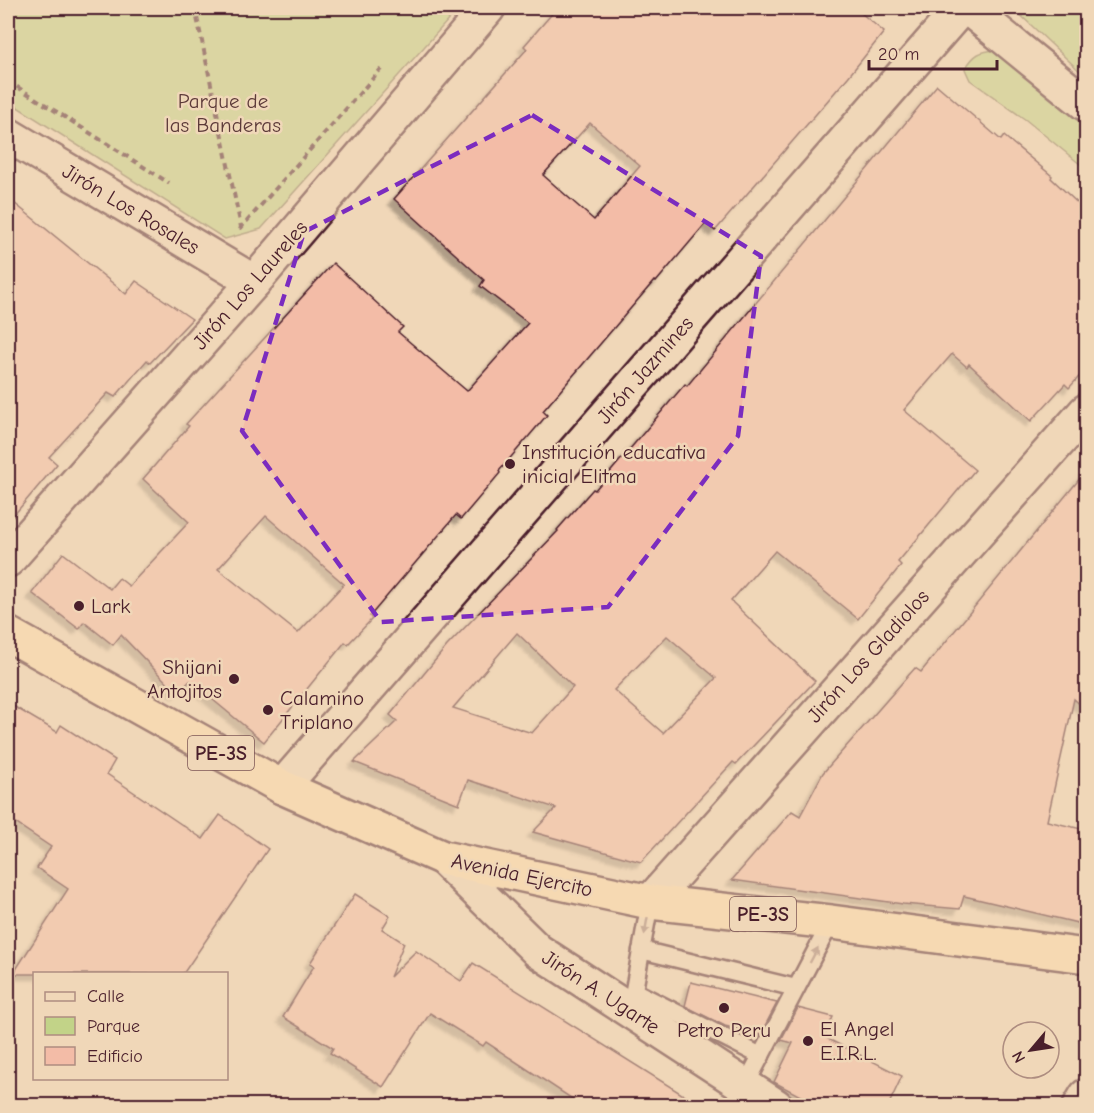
<svg xmlns="http://www.w3.org/2000/svg" width="1094" height="1113" font-family="'Comic Neue',sans-serif">
	<style>
		.green { fill: #c2d388; stroke: #86795a; stroke-width: 1.5 }
		.building { fill: #f3bca7; stroke: #4a1f2b; stroke-width: 1.5; fill-rule: evenodd; filter: url(#shadow) }
		.lines { fill: none; stroke-linecap: round; stroke-linejoin: round }
		.service-casing { stroke: #4a1f2b; stroke-width: 21 }
		.minor-casing { stroke: #4a1f2b; stroke-width: 38 }
		.trunk-casing { stroke: #4a1f2b; stroke-width: 38 }
		.path { stroke: #4a1f2b; stroke-width: 4; stroke-dasharray: 6 4.5; stroke-linecap: butt }
		.service { stroke: #f0d7b8; stroke-width: 16 }
		.minor { stroke: #f0d7b8; stroke-width: 33 }
		.trunk { stroke: #fddcac; stroke-width: 33 }
		.oneway { fill: #9d7b72 }
		.marked { fill: none; stroke: #7b2cbf; stroke-width: 4.5; stroke-dasharray: 12 8; stroke-linejoin: round }
		.poi-dot { fill: #4a1f2b; stroke: #f0d7b8; stroke-width: 2 }
		.labels { text-anchor: middle; stroke-width: 5; stroke-linejoin: round; paint-order: stroke }
		.shield { fill: #f0d7b8; stroke: #7c5655; stroke-width: 1.5 }
		.shield-label { font-size: 20px; font-weight: bold; fill: #4a1f2b }
		.park-label { font-size: 21px; fill: #5c3a39; stroke: #f0d7b8 }
		.street-label { font-size: 21px; fill: #4a1f2b; stroke: #f0d7b8 }
		.poi-label { font-size: 21px; fill: #4a1f2b; stroke: #f0d7b8; text-anchor: start }
	</style>
	<defs>
		<filter id="shadow"><feDropShadow dx="-5.5" dy="5.5" stdDeviation="1.5" flood-color="#0004"/></filter>
	</defs>
	<rect width="100%" height="100%" fill="#f0d7b8"/>
	<filter id="ink" filterUnits="userSpaceOnUse"><feTurbulence type="fractalNoise" baseFrequency=".0167" numOctaves="2"/><feDisplacementMap in="SourceGraphic" scale="12" xChannelSelector="R" yChannelSelector="G"/><feConvolveMatrix kernelMatrix="1 2 1 2 8 2 1 2 1" color-interpolation-filters="sRGB"/></filter>
	<g filter="url(#ink)">
		<g class="green">
			<path d="M8,8h451l-198,221 -36,10 -217,-138z"/>
			<path d="M1013,8h71l2,2v67z"/>
			<path d="M997,50l89,73v46l-60,-49 -56,-40 -5,-11c9,-15 15,-18 32,-19z"/>
		</g>
		<g class="building">
			<path d="M557,8h298l29,24 -36,45 -133,154 -9,-8 -50,59 -2,-1 -111,130 4,4 -48,56 1,2 -39,46 -5,-4 -86,101 2,3 -24,25 -3,-2 -81,100 -74,-61 -13,12 -56,-58 -8,10 -29,-23 -5,7 -47,-36 31,-40 47,36 9,-11 10,8 60,-64 -46,-43 46,-53 -3,-2 147,-161 70,64 -5,5 69,59 61,-68 -48,-37 4,-6 -90,-81 133,-150 -3,-3zM590,123l50,43 -46,54 -51,-45zM266,516l78,68 -46,49 -80,-64z"/>
			<path d="M937,85l64,55 3,-4 48,40 -1,2 35,33v158l-17,19 -4,-4 -34,37 -62,-57 -2,3 -15,-13 -48,56 71,60 -77,92 3,3 -43,54 -83,-68 -44,50 84,80 -79,83 -3,-2 -92,100 -108,-30 23,-24 -88,-28 -9,24 -105,-42 43,-41 -7,-6 57,-69 111,-115 -1,-1 36,-41 2,1 90,-106 2,2zM517,633l56,54 -41,46 -79,-25zM667,636l49,42 -53,55 -49,-43z"/>
			<path d="M8,198l118,96 10,-13 56,38 -42,44 -3,-3 -32,37 -7,-4 -59,64 8,7 -49,58z"/>
			<path d="M1086,471v239l-12,-11 -27,122 39,9v95l-122,-29 -4,13 -57,-5 -171,-24 60,-69 8,5 23,-43 92,-105 6,4z"/>
			<path d="M8,703l49,29 4,-7 54,35 -8,14 96,65 17,-24 48,34 -85,125h-170l55,-85 -31,-21 14,-21 -43,-29z"/>
			<path d="M355,894l35,22 -8,13 22,14 -14,34 26,-26 45,30 12,-18 228,143h-118l-97,-64 -3,4 -53,-33 -47,74 -53,-34 3,-5 -50,-31 31,-51 -4,-3z"/>
			<path d="M691,982l86,21 -17,32 -35,-9 -40,-20z"/>
			<path d="M798,1008l35,9 -9,20 78,39 -14,30h-69l-45,-24 19,-39 -12,-3z"/>
		</g>
		<g class="lines">
			<defs>
				<g id="service">
					<path d="M641,950l155,38"/>
					<path d="M634,991l127,65"/>
					<path d="M632,1001l18,-99"/>
					<path d="M745,1086l86,-164"/>
				</g>
				<g id="minor">
					<path d="M968,8l118,96"/>
					<path d="M8,135l246,147"/>
					<path d="M8,560l246,-278 234,-274"/>
					<path d="M282,787l679,-779"/>
					<path d="M443,858l95,93 238,155"/>
					<path d="M650,902l436,-491"/>
					<path d="M1080,1106l6,-10"/>
				</g>
				<path id="trunk" d="M8,634l274,153 161,71 207,44 181,20 255,34"/>
			</defs>
			<use href="#service" class="service-casing"/>
			<use href="#minor" class="minor-casing"/>
			<use href="#trunk" class="trunk-casing"/>
			<g class="path">
				<path d="M195,8l46,219"/>
				<path d="M8,81l161,102"/>
				<path d="M239,227l2,1 140,-159"/>
			</g>
			<use href="#service" class="service"/>
			<use href="#minor" class="minor"/>
			<use href="#trunk" class="trunk"/>
		</g>
		<defs><path id="oneway-solid" d="M-6-.8H1V-3.2L6.5 0L1 3.2V.8H-6Z" transform="scale(1.5)"/></defs>
		<g class="oneway">
			<use href="#oneway-solid" transform="translate(646 926) rotate(100)"/>
			<use href="#oneway-solid" transform="translate(814 955) rotate(-62)"/>
		</g>
	</g>
	<path d="M0 0H1094V1113H0ZM532,115l229,141 -23,180 -130,171 -227,15 -139,-191 62,-199z" fill="#f0d7b8" fill-opacity=".55" fill-rule="evenodd"/>
	<path class="marked" d="M532,115l229,141 -23,180 -130,171 -227,15 -139,-191 62,-199z"/>
	<g class="poi-dot">
		<circle cx="510" cy="464" r="6"/>
		<circle cx="79" cy="606" r="6"/>
		<circle cx="234" cy="679" r="6"/>
		<circle cx="268" cy="710" r="6"/>
		<circle cx="724" cy="1008" r="6"/>
		<circle cx="808" cy="1041" r="6"/>
	</g>
	<g class="labels">
		<g class="shield">
			<rect x="188" y="736" width="66" height="34" rx="4.5"/>
			<rect x="730" y="897" width="66" height="34" rx="4.5"/>
		</g>
		<g class="shield-label">
			<text x="221" y="760">PE-3S</text>
			<text x="763" y="921">PE-3S</text>
		</g>
		<g class="park-label">
			<text x="223" y="108">Parque de<tspan x="223" dy="24">las Banderas</tspan></text>
		</g>
		<g class="street-label">
			<text transform="translate(131 209) rotate(31)" y="7">Jirón Los Rosales</text>
			<text transform="translate(250 285) rotate(-49)" y="7">Jirón Los Laureles</text>
			<text transform="translate(645 370) rotate(-49)" y="7">Jirón Jazmines</text>
			<text transform="translate(868 656) rotate(-48)" y="7">Jirón Los Gladiolos</text>
			<text transform="translate(522 875) rotate(12)" y="7">Avenida Ejercito</text>
			<text transform="translate(601 992) rotate(33)" y="7">Jirón A. Ugarte</text>
		</g>
		<g class="poi-label">
			<text x="522" y="459">Institución educativa<tspan x="522" dy="24">inicial Elitma</tspan></text>
			<text x="91" y="613">Lark</text>
			<text x="222" y="674" text-anchor="end">Shijani<tspan x="222" dy="24">Antojitos</tspan></text>
			<text x="280" y="705">Calamino<tspan x="280" dy="24">Triplano</tspan></text>
			<text x="820" y="1036">El Angel<tspan x="820" dy="24">E.I.R.L.</tspan></text>
			<text x="724" y="1037" text-anchor="middle">Petro Peru</text>
		</g>
	</g>
	<rect width="1094" height="1113" fill="none" stroke="#f0d7b8" stroke-width="30"/>
	<rect x="15" y="15" width="1064" height="1083" fill="none" stroke="#4a1f2b" stroke-width="2" filter="url(#ink)"/>
	<rect x="33" y="972" width="195" height="108" fill="#f0d7b8" stroke="#ae8d80" stroke-width="1.5"/>
	<rect x="45" y="992" width="30" height="9" fill="#f0d7b8" stroke="#ae8d80" stroke-width="1.5"/>
	<text x="87" y="1002" font-size="18" fill="#4a1f2b">Calle</text>
	<rect x="45" y="1017" width="30" height="18" fill="#c2d388" stroke="#ae8d80" stroke-width="1.5"/>
	<text x="87" y="1032" font-size="18" fill="#4a1f2b">Parque</text>
	<rect x="45" y="1047" width="30" height="18" fill="#f3bca7" stroke="#ae8d80" stroke-width="1.5"/>
	<text x="87" y="1062" font-size="18" fill="#4a1f2b">Edificio</text>
	<g transform="translate(1031 1050) rotate(241)"><circle r="28" fill="#f0d7b8" stroke="#ae8d80" stroke-width="1.5"/>
	<path d="M0-4.5L10 22L0 15L-10 22Z" fill="#4a1f2b"/>
	<text y="-9" font-size="16" font-weight="bold" text-anchor="middle" fill="#4a1f2b">N</text>
	</g>
	<path d="M869 60v9h128v-9" fill="none" stroke="#4a1f2b" stroke-width="3"/>
	<text x="878" y="60" font-size="18" fill="#4a1f2b" stroke="#f0d7b8" stroke-width="4.5" paint-order="stroke">20 m</text>
</svg>
